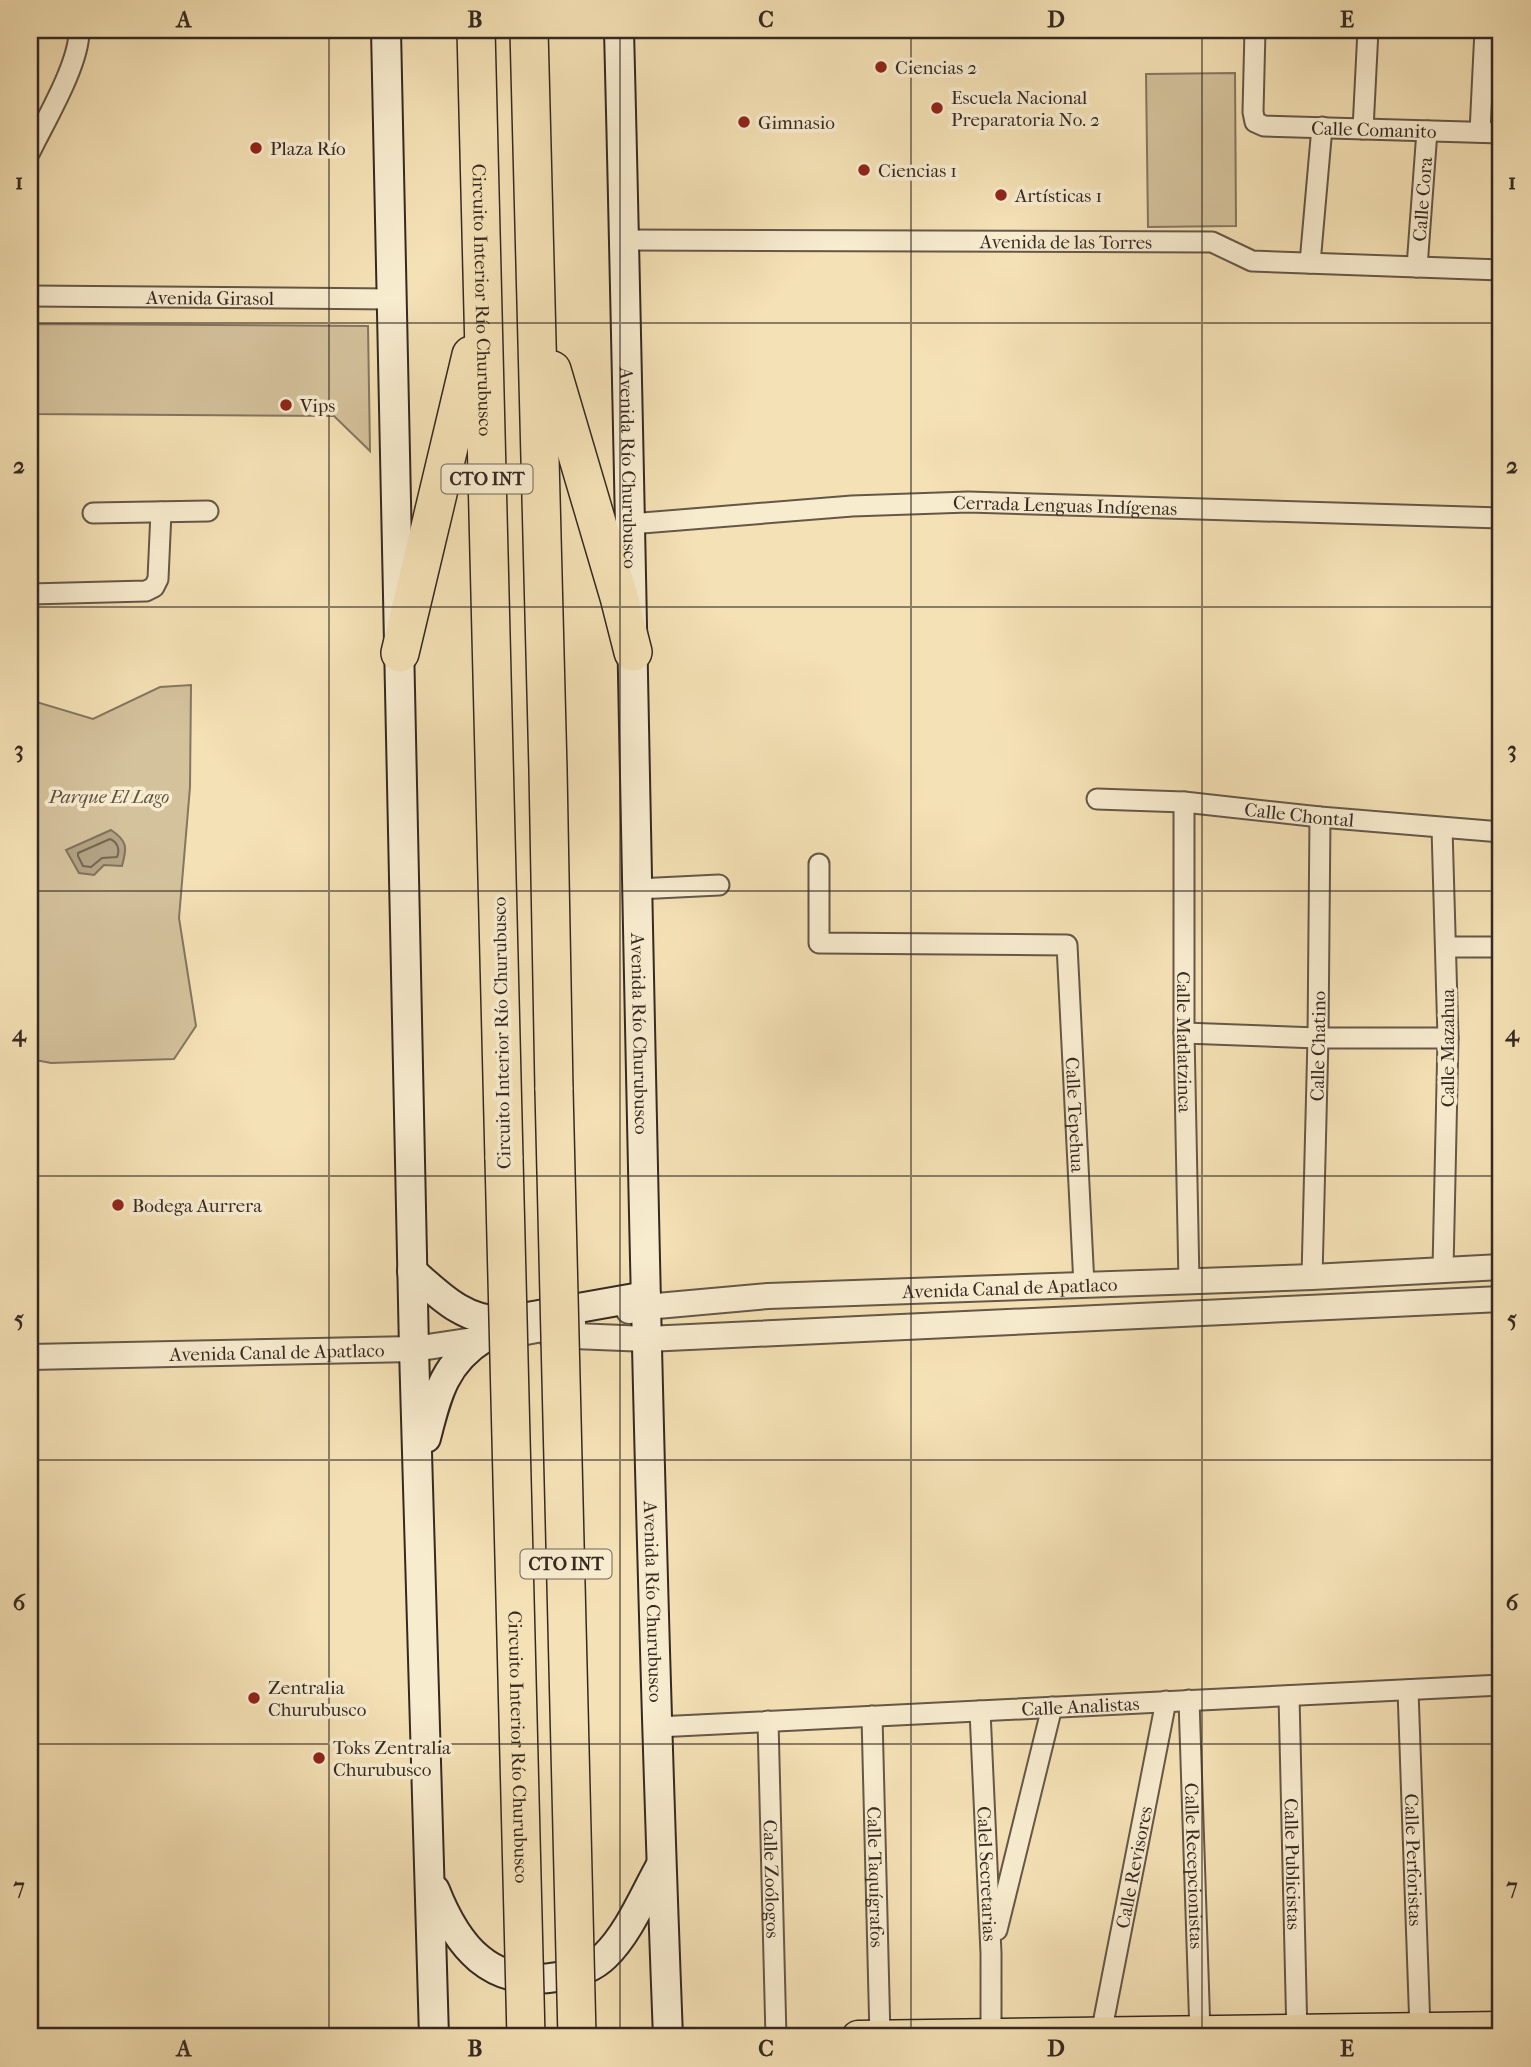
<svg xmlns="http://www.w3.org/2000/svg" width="1531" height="2067" font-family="'IM FELL French Canon',serif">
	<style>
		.green { fill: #d4c29c; stroke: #847660; stroke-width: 2 }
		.water { fill: #b3a283; stroke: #81725d; stroke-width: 2 }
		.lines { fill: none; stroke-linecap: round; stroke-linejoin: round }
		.shore { stroke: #746653; stroke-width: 2 }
		.minor-casing { stroke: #655748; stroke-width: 23 }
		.tertiary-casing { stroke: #655748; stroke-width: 28 }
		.secondary-casing { stroke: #352923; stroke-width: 32 }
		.primary-casing { stroke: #352923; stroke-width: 35 }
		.motorway-casing { stroke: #352923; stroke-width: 40 }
		.minor { stroke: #f8eccf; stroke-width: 19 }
		.tertiary { stroke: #f8eccf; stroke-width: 24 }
		.secondary { stroke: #f8eccf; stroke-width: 28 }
		.primary { stroke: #f4e1b5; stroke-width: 32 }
		.motorway { stroke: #f4e1b5; stroke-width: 37 }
		.motorway-bridge-casing { stroke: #352923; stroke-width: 40; stroke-linecap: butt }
		.motorway-bridge { stroke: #f4e1b5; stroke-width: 37 }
		.grid { fill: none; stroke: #352923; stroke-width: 2; stroke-opacity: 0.55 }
		.poi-dot { fill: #8f2418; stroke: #f8eccf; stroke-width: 2.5 }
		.labels { text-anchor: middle; stroke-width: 7; stroke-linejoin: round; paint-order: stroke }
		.shield { fill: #f8eccf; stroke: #706457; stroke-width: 2 }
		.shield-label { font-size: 18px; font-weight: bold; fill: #352923 }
		.poi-label { font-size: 19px; fill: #352923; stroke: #f8eccf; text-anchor: start }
		.street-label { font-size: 19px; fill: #352923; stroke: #f8eccf }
		.park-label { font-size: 19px; font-style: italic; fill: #5d4f41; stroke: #f8eccf }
		.neatline { fill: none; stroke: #352923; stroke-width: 2.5 }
		.grid-label { font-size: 23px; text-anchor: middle; font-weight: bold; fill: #352923 }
	</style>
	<rect width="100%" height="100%" fill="#f4e1b5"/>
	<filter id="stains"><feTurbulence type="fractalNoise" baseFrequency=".00286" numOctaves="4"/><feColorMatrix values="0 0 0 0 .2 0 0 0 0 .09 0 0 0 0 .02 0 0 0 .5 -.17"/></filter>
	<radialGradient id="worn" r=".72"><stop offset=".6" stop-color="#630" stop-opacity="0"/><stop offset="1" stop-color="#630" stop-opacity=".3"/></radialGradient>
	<g class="green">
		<path d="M1235,73l1,153 -88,1 -2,-153z"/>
		<path d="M30,324l338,2 2,125 -36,-35 -304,-2z"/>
		<path d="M191,685l-1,102 -11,131 17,108 -22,33 -123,4 -21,-4v-359l63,19 67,-32z"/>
	</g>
	<path class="water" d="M111,830c17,11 16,18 11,36l-18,-1 -10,10 -15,-2 -13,-23z"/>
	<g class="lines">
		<path class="shore" d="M110,839c8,3 10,11 7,18l-15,1 -11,9 -8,-1 -5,-10v-3z"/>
		<defs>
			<g id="minor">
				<path id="s1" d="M1255,30l-2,82 2,10 9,4 237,7"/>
				<path d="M1363,129l5,-99"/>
				<path d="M1480,132l5,-102"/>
				<path d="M30,152c15,-31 50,-89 49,-122"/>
				<path id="s2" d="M625,240l587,2 40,19 249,9"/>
				<path d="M1310,263l12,-136"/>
				<path id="s3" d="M1417,267l10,-136"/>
				<path id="s4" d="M30,296l362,3"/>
				<path d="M93,513l115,-2"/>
				<path id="s5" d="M630,524l222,-18 116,-4 533,16"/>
				<path d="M30,594l116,-3 8,-4 4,-8 3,-67"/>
				<path id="s6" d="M1097,799l87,3 136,15 181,15"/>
				<path id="s7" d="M1184,802v231l5,249"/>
				<path d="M1442,828l6,210 -5,231"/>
				<path id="s8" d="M819,864v79l248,2 17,340"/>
				<path d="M637,889l82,-4"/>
				<path d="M1446,947h55"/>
				<path d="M1184,1033l134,5h130"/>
				<path id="s9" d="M1312,1277l6,-239 2,-221"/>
				<path id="s10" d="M1408,1690l12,339"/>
				<path id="s11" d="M1289,1696l8,341"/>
				<path id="s12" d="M1189,1700l11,333"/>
				<path id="s13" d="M980,1711l11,242v82"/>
				<path id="s14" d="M872,1716l8,321"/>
				<path id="s15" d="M768,1721l8,316"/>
				<path id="s16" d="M657,1727l844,-42"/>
				<path d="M997,1930l55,-223"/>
				<path id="s17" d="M1101,2034l65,-333"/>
			</g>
			<g id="tertiary">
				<path id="s18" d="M629,1311l17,-4 122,-11 544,-19 189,-10"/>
				<path d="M550,1335l97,4 854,-40"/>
				<path id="s19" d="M30,1357l384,-8 107,-16 52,-10"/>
			</g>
			<g id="secondary">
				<path d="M386,30l28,1319 20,688"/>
				<path id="s20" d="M619,30c17,669 23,1338 49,2007"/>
				<path d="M412,1271c28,25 53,51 93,50l141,-25"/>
				<path d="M426,1438c11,-43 18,-75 58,-100"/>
				<path d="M435,1890c22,56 55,98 122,87 18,-3 35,-8 48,-21 24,-23 40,-63 56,-91"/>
			</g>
			<path id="primary" d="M858,2037l643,-9"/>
			<g id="motorway">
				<path id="s21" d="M476,30l28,1129"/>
				<path d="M529,30l19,740 6,320"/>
				<path d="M552,370l67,227 14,55"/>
				<path d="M400,653l71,-298"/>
			</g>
		</defs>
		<use href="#minor" class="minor-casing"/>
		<use href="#tertiary" class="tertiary-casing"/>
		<use href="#secondary" class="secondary-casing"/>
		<use href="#primary" class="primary-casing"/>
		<use href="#motorway" class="motorway-casing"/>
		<use href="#minor" class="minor"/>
		<use href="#tertiary" class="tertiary"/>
		<use href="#secondary" class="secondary"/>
		<use href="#primary" class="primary"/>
		<use href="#motorway" class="motorway"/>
		<defs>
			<g id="motorway-bridge">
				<path d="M554,1090l23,947"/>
				<path id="s22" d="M504,1159l22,878"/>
			</g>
		</defs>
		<use href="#motorway-bridge" class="motorway-bridge-casing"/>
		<use href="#motorway-bridge" class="motorway-bridge"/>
	</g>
	<path class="grid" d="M329,30v2007M620,30v2007M911,30v2007M1202,30v2007M30,323h1471M30,607h1471M30,891h1471M30,1176h1471M30,1460h1471M30,1744h1471"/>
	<g class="poi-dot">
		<circle cx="881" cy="67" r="7"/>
		<circle cx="937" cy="108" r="7"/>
		<circle cx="744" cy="122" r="7"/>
		<circle cx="256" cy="148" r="7"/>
		<circle cx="864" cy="170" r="7"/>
		<circle cx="1001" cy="195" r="7"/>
		<circle cx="286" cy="405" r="7"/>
		<circle cx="118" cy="1205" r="7"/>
		<circle cx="254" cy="1698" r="7"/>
		<circle cx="319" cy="1758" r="7"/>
	</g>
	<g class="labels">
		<g class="shield">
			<rect x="441.5" y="464.5" width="91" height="29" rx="5"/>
			<rect x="520.5" y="1549.5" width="91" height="29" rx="5"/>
		</g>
		<g class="shield-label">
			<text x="487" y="485">CTO INT</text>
			<text x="566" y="1570">CTO INT</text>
		</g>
		<g class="poi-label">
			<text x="895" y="74">Ciencias 2</text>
			<text x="951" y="104">Escuela Nacional<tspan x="951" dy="22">Preparatoria No. 2</tspan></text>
			<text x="758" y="129">Gimnasio</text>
			<text x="270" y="155">Plaza Río</text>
			<text x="878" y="177">Ciencias 1</text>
			<text x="1015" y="202">Artísticas 1</text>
			<text x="300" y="412">Vips</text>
			<text x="132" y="1212">Bodega Aurrera</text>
			<text x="268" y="1694">Zentralia<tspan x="268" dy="22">Churubusco</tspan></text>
			<text x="333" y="1754">Toks Zentralia<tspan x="333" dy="22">Churubusco</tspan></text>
		</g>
		<g class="street-label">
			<text dy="7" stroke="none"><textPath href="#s1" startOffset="212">Calle Comanito</textPath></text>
			<text dy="7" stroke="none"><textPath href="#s3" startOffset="68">Calle Cora</textPath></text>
			<text dy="7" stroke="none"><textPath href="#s2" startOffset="441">Avenida de las Torres</textPath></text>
			<text dy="7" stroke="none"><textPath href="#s4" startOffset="180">Avenida Girasol</textPath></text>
			<text dy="7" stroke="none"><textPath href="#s21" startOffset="270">Circuito Interior Río Churubusco</textPath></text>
			<text dy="7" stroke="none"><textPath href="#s20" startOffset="438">Avenida Río Churubusco</textPath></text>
			<text dy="7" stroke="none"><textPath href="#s5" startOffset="436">Cerrada Lenguas Indígenas</textPath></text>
			<text dy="7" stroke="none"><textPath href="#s6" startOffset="203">Calle Chontal</textPath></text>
			<text transform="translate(501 1033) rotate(-91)" y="7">Circuito Interior Río Churubusco</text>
			<text dy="7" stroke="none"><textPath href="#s20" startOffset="1004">Avenida Río Churubusco</textPath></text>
			<text dy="7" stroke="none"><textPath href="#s7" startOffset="240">Calle Matlatzinca</textPath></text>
			<text dy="7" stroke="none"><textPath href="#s9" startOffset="231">Calle Chatino</textPath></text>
			<text transform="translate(1447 1048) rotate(-90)" y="7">Calle Mazahua</text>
			<text dy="7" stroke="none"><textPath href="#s8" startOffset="497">Calle Tepehua</textPath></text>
			<text dy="7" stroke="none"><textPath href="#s18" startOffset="382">Avenida Canal de Apatlaco</textPath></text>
			<text dy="7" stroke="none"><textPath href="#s19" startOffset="247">Avenida Canal de Apatlaco</textPath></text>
			<text dy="7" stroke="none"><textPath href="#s20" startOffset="1572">Avenida Río Churubusco</textPath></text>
			<text dy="7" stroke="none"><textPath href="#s16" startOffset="424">Calle Analistas</textPath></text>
			<text dy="7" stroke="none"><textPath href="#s22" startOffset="588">Circuito Interior Río Churubusco</textPath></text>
			<text dy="7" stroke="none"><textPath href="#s10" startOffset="170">Calle Perforistas</textPath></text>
			<text dy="7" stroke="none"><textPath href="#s11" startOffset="168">Calle Publicistas</textPath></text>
			<text dy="7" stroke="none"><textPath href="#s12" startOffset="166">Calle Recepcionistas</textPath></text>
			<text dy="7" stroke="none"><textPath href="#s17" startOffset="170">Calle Revisores</textPath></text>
			<text dy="7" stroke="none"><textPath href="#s13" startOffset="163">Calel Secretarias</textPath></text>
			<text dy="7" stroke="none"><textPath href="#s14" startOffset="161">Calle Taquígrafos</textPath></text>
			<text dy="7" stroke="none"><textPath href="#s15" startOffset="158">Calle Zoólogos</textPath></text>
		</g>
		<g class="park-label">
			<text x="109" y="803">Parque El Lago</text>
		</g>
	</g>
	<rect width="1531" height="2067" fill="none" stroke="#f4e1b5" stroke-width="77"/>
	<rect x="38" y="38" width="1454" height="1990" class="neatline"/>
	<g class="grid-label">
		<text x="184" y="27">A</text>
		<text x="475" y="27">B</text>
		<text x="766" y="27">C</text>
		<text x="1056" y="27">D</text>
		<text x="1347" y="27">E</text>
		<text x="19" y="189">1</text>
		<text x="1512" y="189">1</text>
		<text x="19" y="473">2</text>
		<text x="1512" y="473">2</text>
		<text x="19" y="757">3</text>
		<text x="1512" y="757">3</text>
		<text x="19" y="1041">4</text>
		<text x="1512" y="1041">4</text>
		<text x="19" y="1326">5</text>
		<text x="1512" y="1326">5</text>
		<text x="19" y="1610">6</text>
		<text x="1512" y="1610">6</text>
		<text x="19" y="1894">7</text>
		<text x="1512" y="1894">7</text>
		<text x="184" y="2056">A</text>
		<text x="475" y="2056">B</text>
		<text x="766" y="2056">C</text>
		<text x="1056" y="2056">D</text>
		<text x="1347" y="2056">E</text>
	</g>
	<rect width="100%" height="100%" filter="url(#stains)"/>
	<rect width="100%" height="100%" fill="url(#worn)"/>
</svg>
